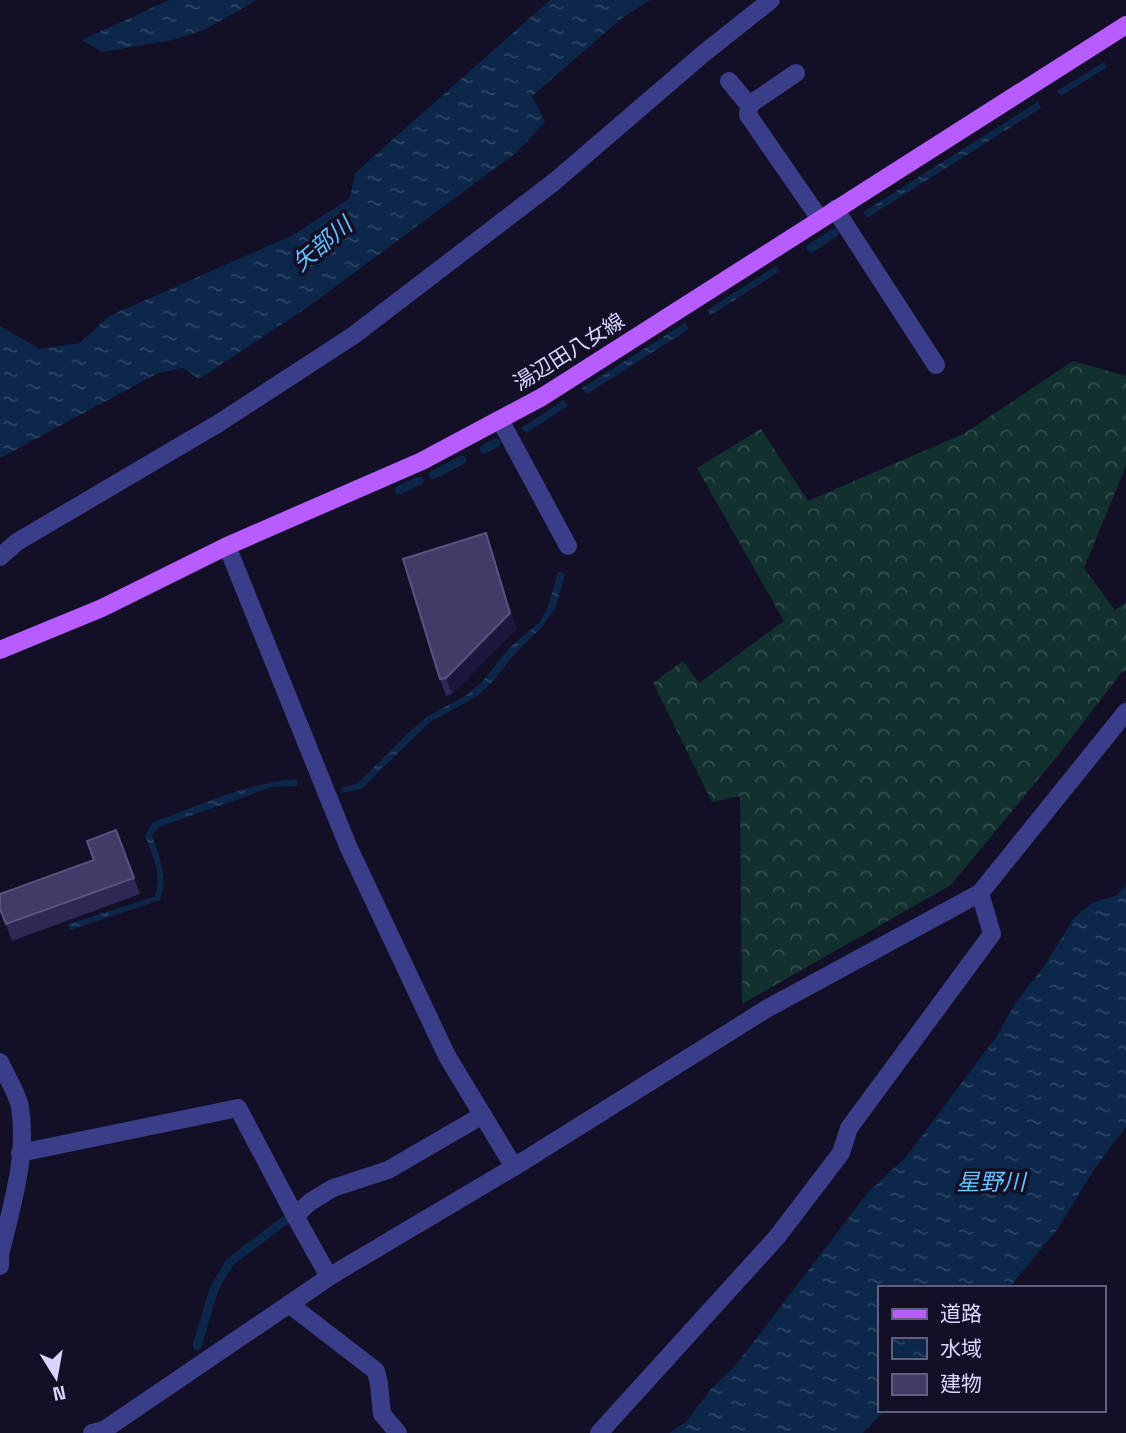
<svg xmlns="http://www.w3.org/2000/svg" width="1126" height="1433" font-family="'Space Grotesk','Noto Sans JP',sans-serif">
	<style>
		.forest { fill: url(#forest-crowns) }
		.water { fill: url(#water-ripples) }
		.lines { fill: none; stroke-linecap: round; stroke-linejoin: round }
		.stream { stroke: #0c274a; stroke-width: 9 }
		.minor { stroke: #3a3d87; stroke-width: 18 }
		.major { stroke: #b75dff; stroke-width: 18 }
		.wall { fill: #2e2855 }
		.shaded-wall { fill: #1b163b }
		.building { fill: #403b67; stroke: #58537f; stroke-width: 2 }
		.labels { text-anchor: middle; stroke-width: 7; stroke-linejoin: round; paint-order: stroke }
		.street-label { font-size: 21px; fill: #d8d6ff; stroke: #120f27 }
		.water-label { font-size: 23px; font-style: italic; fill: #64c2ff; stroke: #120f27 }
	</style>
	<defs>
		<pattern id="forest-crowns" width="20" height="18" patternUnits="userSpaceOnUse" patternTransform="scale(1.75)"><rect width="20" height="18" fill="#12312e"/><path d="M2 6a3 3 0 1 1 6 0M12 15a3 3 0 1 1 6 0" fill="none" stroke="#344e4d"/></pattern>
		<pattern id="water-ripples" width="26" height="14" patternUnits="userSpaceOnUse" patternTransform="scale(1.75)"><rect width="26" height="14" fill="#0c274a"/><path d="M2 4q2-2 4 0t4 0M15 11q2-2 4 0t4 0" fill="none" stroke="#2f4665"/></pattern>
	</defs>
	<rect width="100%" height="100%" fill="#120f27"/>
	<path class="forest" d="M1073,361l53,15v90l-42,102 31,42 11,-7v67l-5,3 -62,81 -108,131 -209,119 -2,-208 -28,6 -59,-119 30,-22 16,22 85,-62 -87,-153 64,-39 47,72 157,-68z"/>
	<g class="water">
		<path d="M169,0h88l-51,29 -33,11 -71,12 -20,-12z"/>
		<path d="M550,0h100l-29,19 -89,77 13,26 -28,30 -209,155 -109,72 -16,-11 -25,5 -158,85v-132l40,23 40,-6 29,-27 184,-81 57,-37 5,-25z"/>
		<path d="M1104,62l3,5 -46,29 -4,-5z"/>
		<path d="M1038,102l3,6 -174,110 -4,-6z"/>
		<path d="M776,266l4,5 -69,44 -4,-5z"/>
		<path d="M685,323l4,6 -102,65 -5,-6z"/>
		<path d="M564,400l4,6 -42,27 -5,-5z"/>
		<path d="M558,572l7,2 -10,35 -14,19 -23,22 -26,32 -16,15 -46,25 -69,67 -20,4v-5l17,-5 51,-51 21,-17 35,-19 17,-14 28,-35 29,-24 9,-16z"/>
		<path d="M297,779v7l-25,1 -113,40 -7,8c8,23 16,43 8,65l-90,30 -2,-6 86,-27c10,-21 -2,-41 -9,-62l8,-13c47,-16 95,-40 144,-43z"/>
		<path d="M1126,885v242l-31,41 -38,62 -48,58h-130v122h6l-22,23h-194l18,-12 24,-32 24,-23 134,-175 37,-34 90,-120 20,-35 29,-37 29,-47 18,-15 25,-8z"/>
	</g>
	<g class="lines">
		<g class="stream">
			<path d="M811,248l23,-15"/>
			<path d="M484,449l12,-6"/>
			<path d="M433,475l29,-15"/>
			<path d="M399,490l20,-9"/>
			<path d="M197,1346l17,-57 16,-27 54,-41"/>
		</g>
		<g class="minor">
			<path d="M729,81l20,24 47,-32"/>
			<path d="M749,105l-1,10 72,104"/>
			<path d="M835,209l101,156"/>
			<path d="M500,420l68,126"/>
			<path d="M227,546l121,300 99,210 67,111"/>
			<path d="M0,557l17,-15 202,-119 135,-88 200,-153 149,-128 68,-54"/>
			<path d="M0,1062c6,14 17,30 20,45 8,49 -9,101 -20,148v11"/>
			<path d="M20,1153l218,-45 57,108"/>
			<path d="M329,1277l-34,-61 15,-14 23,-14 55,-18 95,-55"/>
			<path d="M289,1304l87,67 3,13 3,30 16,19"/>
			<path d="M92,1433l12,-3 228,-155 182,-108 254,-159 212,-115 146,-181"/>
			<path d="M599,1433l178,-196 64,-84 8,-25 143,-194 -12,-41"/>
		</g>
		<path class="major" d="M0,650l102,-42 125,-62 195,-85 120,-64 584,-372"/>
	</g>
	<g class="wall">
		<path d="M492,550l24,79 -64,65 -6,2 -6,-17z"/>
		<path d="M116,830l24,64 -128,47 -12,-32 94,-49z"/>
	</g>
	<path class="shaded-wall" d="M486,533l30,96 -64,65 -6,-16z"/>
	<g class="building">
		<path d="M486,533l24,80 -64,65 -6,1 -37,-120z"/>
		<path d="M116,830l18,48 -128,46 -6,-15v-15l94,-34 -7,-19z"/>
	</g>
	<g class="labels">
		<g class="street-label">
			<text transform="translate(569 352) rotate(-32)" y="7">湯辺田八女線</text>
		</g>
		<g class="water-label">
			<text transform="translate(322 244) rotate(-40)" y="8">矢部川</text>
			<text x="991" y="1190">星野川</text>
		</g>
	</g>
	<rect x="878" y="1286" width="228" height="126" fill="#120f27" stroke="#615f7d" stroke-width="2"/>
	<rect x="892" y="1309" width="35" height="10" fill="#b75dff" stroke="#615f7d" stroke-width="2"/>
	<text x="940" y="1321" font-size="21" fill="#d8d6ff">道路</text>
	<rect x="892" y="1338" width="35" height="21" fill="url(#water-ripples)" stroke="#615f7d" stroke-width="2"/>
	<text x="940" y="1356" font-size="21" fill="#d8d6ff">水域</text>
	<rect x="892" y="1374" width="35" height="21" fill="#403b67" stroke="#615f7d" stroke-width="2"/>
	<text x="940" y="1391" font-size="21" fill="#d8d6ff">建物</text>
	<g transform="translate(56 1377) rotate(169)" stroke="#120f27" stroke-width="5" paint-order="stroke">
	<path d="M0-5L12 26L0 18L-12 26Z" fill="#d8d6ff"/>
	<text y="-10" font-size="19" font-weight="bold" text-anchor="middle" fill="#d8d6ff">N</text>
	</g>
</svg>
